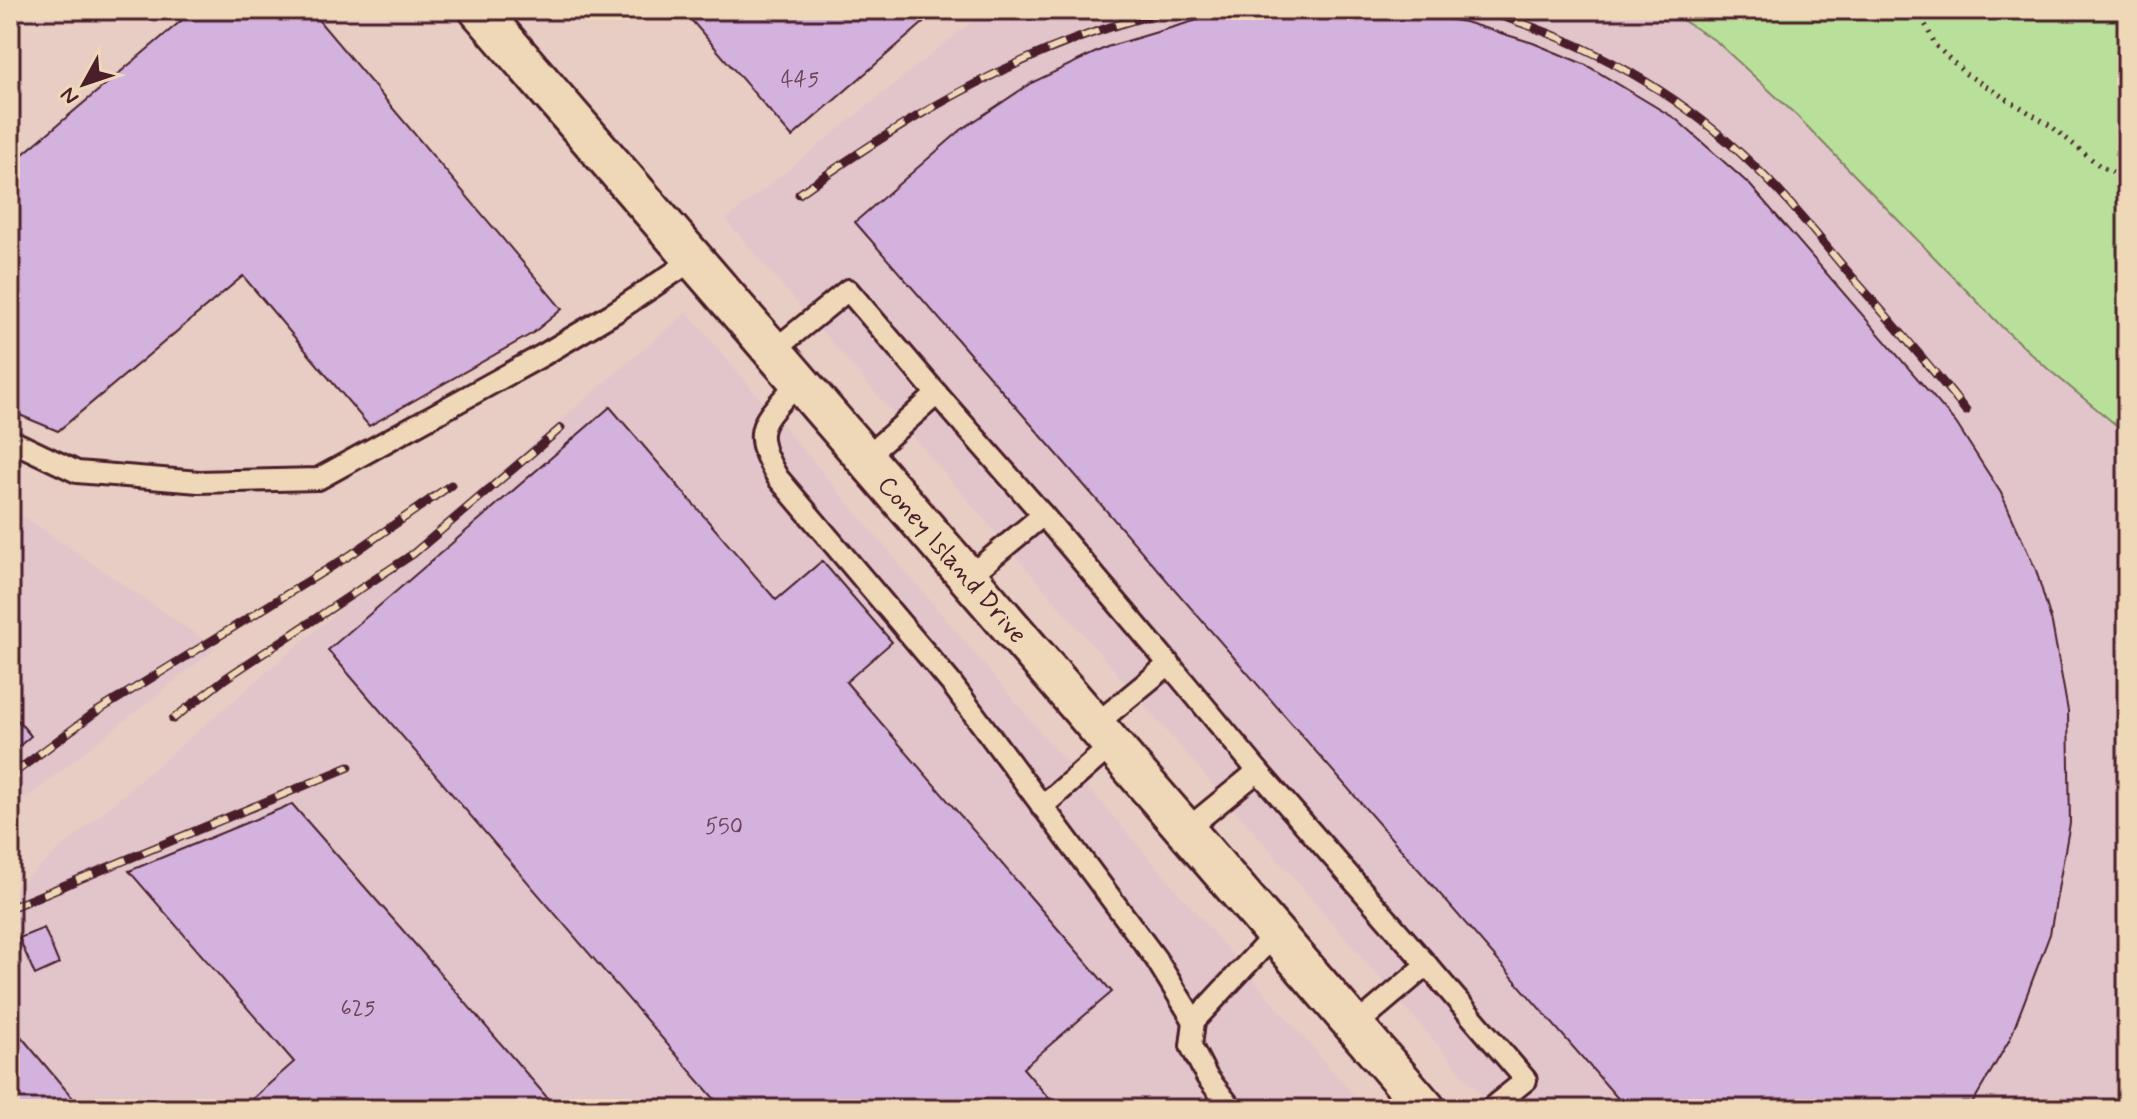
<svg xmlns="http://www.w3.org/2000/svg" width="2137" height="1119" font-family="Mynerve,sans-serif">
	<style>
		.built { fill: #e1c5cb }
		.green { fill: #b9e09b; stroke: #828063; stroke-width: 2 }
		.building { fill: #d3b2de; stroke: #4a1f2b; stroke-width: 2 }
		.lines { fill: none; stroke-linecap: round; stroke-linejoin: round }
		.service-casing { stroke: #4a1f2b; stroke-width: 26 }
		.minor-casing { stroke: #4a1f2b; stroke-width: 44 }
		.path { stroke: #4a1f2b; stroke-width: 5; stroke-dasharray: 2 6; stroke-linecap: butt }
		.service { stroke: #efd8b7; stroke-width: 20 }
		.minor { stroke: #efd8b7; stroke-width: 38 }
		.rail-casing { stroke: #4a1f2b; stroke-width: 9 }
		.rail { stroke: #efd8b7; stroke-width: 6; stroke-dasharray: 18; stroke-linecap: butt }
		.labels { text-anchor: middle; stroke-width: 6; stroke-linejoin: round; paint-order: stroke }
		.number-label { font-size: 22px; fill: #6c4458 }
		.street-label { font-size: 26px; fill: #4a1f2b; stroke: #efd8b7 }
	</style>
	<rect width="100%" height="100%" fill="#e7cdc3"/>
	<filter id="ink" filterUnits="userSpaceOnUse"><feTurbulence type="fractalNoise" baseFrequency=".0125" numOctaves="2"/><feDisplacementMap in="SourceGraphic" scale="16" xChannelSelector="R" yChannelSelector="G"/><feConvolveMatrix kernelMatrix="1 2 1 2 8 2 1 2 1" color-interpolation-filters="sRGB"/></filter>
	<g filter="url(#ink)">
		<g class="built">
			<path d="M986,10h680l50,31 81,75 251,253 79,65v675h-634l-767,-889z"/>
			<path d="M687,312l367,436 311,361h-1355v-217z"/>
			<path d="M10,507l206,141 -206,163z"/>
		</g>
		<path class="green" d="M1666,10h461v424l-79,-65 -46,-42 -205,-211 -81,-75z"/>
		<g class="building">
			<path d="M194,10h116l252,299 -29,24 -164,93 -126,-150 -185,155 -48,-20v-246z"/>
			<path d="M673,10h265l-146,127 -105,-122 -5,5z"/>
			<path d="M1271,10h121l73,12 68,21 53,22 90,54 74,66 206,238 45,70 35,77 16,53 16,88 2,112 -20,111 -40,105 -41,70h-342l-772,-887 106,-92 70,-47 76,-36 107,-32z"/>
			<path d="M610,407l166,193 46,-39 70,81 -46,40 266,310 -89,76 35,41h-335l-395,-459z"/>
			<path d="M10,711l21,25 -21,18z"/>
			<path d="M292,804l129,147 136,158h-316l53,-47 -165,-191z"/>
			<path d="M44,928l15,36 -24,11 -16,-37z"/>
			<path d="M10,1023l24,29 48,57h-72z"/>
		</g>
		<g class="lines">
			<defs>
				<g id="service">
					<path d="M773,351l75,-61 89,104 -72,64"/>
					<path d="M799,381c-35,41 -52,46 -21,97l173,205 205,276 38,62"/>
					<path d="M937,394l106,121 -75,62"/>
					<path d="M10,440l67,32 122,10 119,-3 225,-124 72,-43 79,-53"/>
					<path d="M1043,515l126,149 -74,61"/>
					<path d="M1169,664l89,107 -72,59"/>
					<path d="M1258,771l169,194 -72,61"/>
					<path d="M1042,807l70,-62"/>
					<path d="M1427,965l99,115 -36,29"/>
					<path d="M1232,1109l-25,-32 -16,-31 3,-25 81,-87"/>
				</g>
				<path id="minor" d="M479,10l947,1099"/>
			</defs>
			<use href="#service" class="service-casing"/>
			<use href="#minor" class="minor-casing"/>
			<path class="path" d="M1922,10l-1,6 15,30 30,28 85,52 49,40 27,13"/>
			<use href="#service" class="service"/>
			<use href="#minor" class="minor"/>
			<defs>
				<g id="rail">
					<path d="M1481,10c103,30 197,81 273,156 34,32 63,70 93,105 40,46 81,92 119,140"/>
					<path d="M799,194c114,-81 235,-153 374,-184"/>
					<path d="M173,719l53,-41 187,-124 148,-126"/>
					<path d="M10,776l83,-62 259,-160 99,-69"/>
					<path d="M10,908l339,-141"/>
				</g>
			</defs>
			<use href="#rail" class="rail-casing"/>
			<use href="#rail" class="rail"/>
		</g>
	</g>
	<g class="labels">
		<g class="number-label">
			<text x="800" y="86">445</text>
			<text x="724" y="833">550</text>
			<text x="358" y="1015">625</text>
		</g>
		<g class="street-label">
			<text transform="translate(953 559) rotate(49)" y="9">Coney Island Drive</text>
		</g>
	</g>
	<rect width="2137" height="1119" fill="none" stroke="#efd8b7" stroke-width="40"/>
	<rect x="20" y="20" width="2097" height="1079" fill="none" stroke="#4a1f2b" stroke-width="3" filter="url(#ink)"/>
	<g transform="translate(84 84) rotate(230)" stroke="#efd8b7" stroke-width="6" paint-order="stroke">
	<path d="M0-6L14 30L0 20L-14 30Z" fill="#4a1f2b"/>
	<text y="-12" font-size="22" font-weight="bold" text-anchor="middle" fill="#4a1f2b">N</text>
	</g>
</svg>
